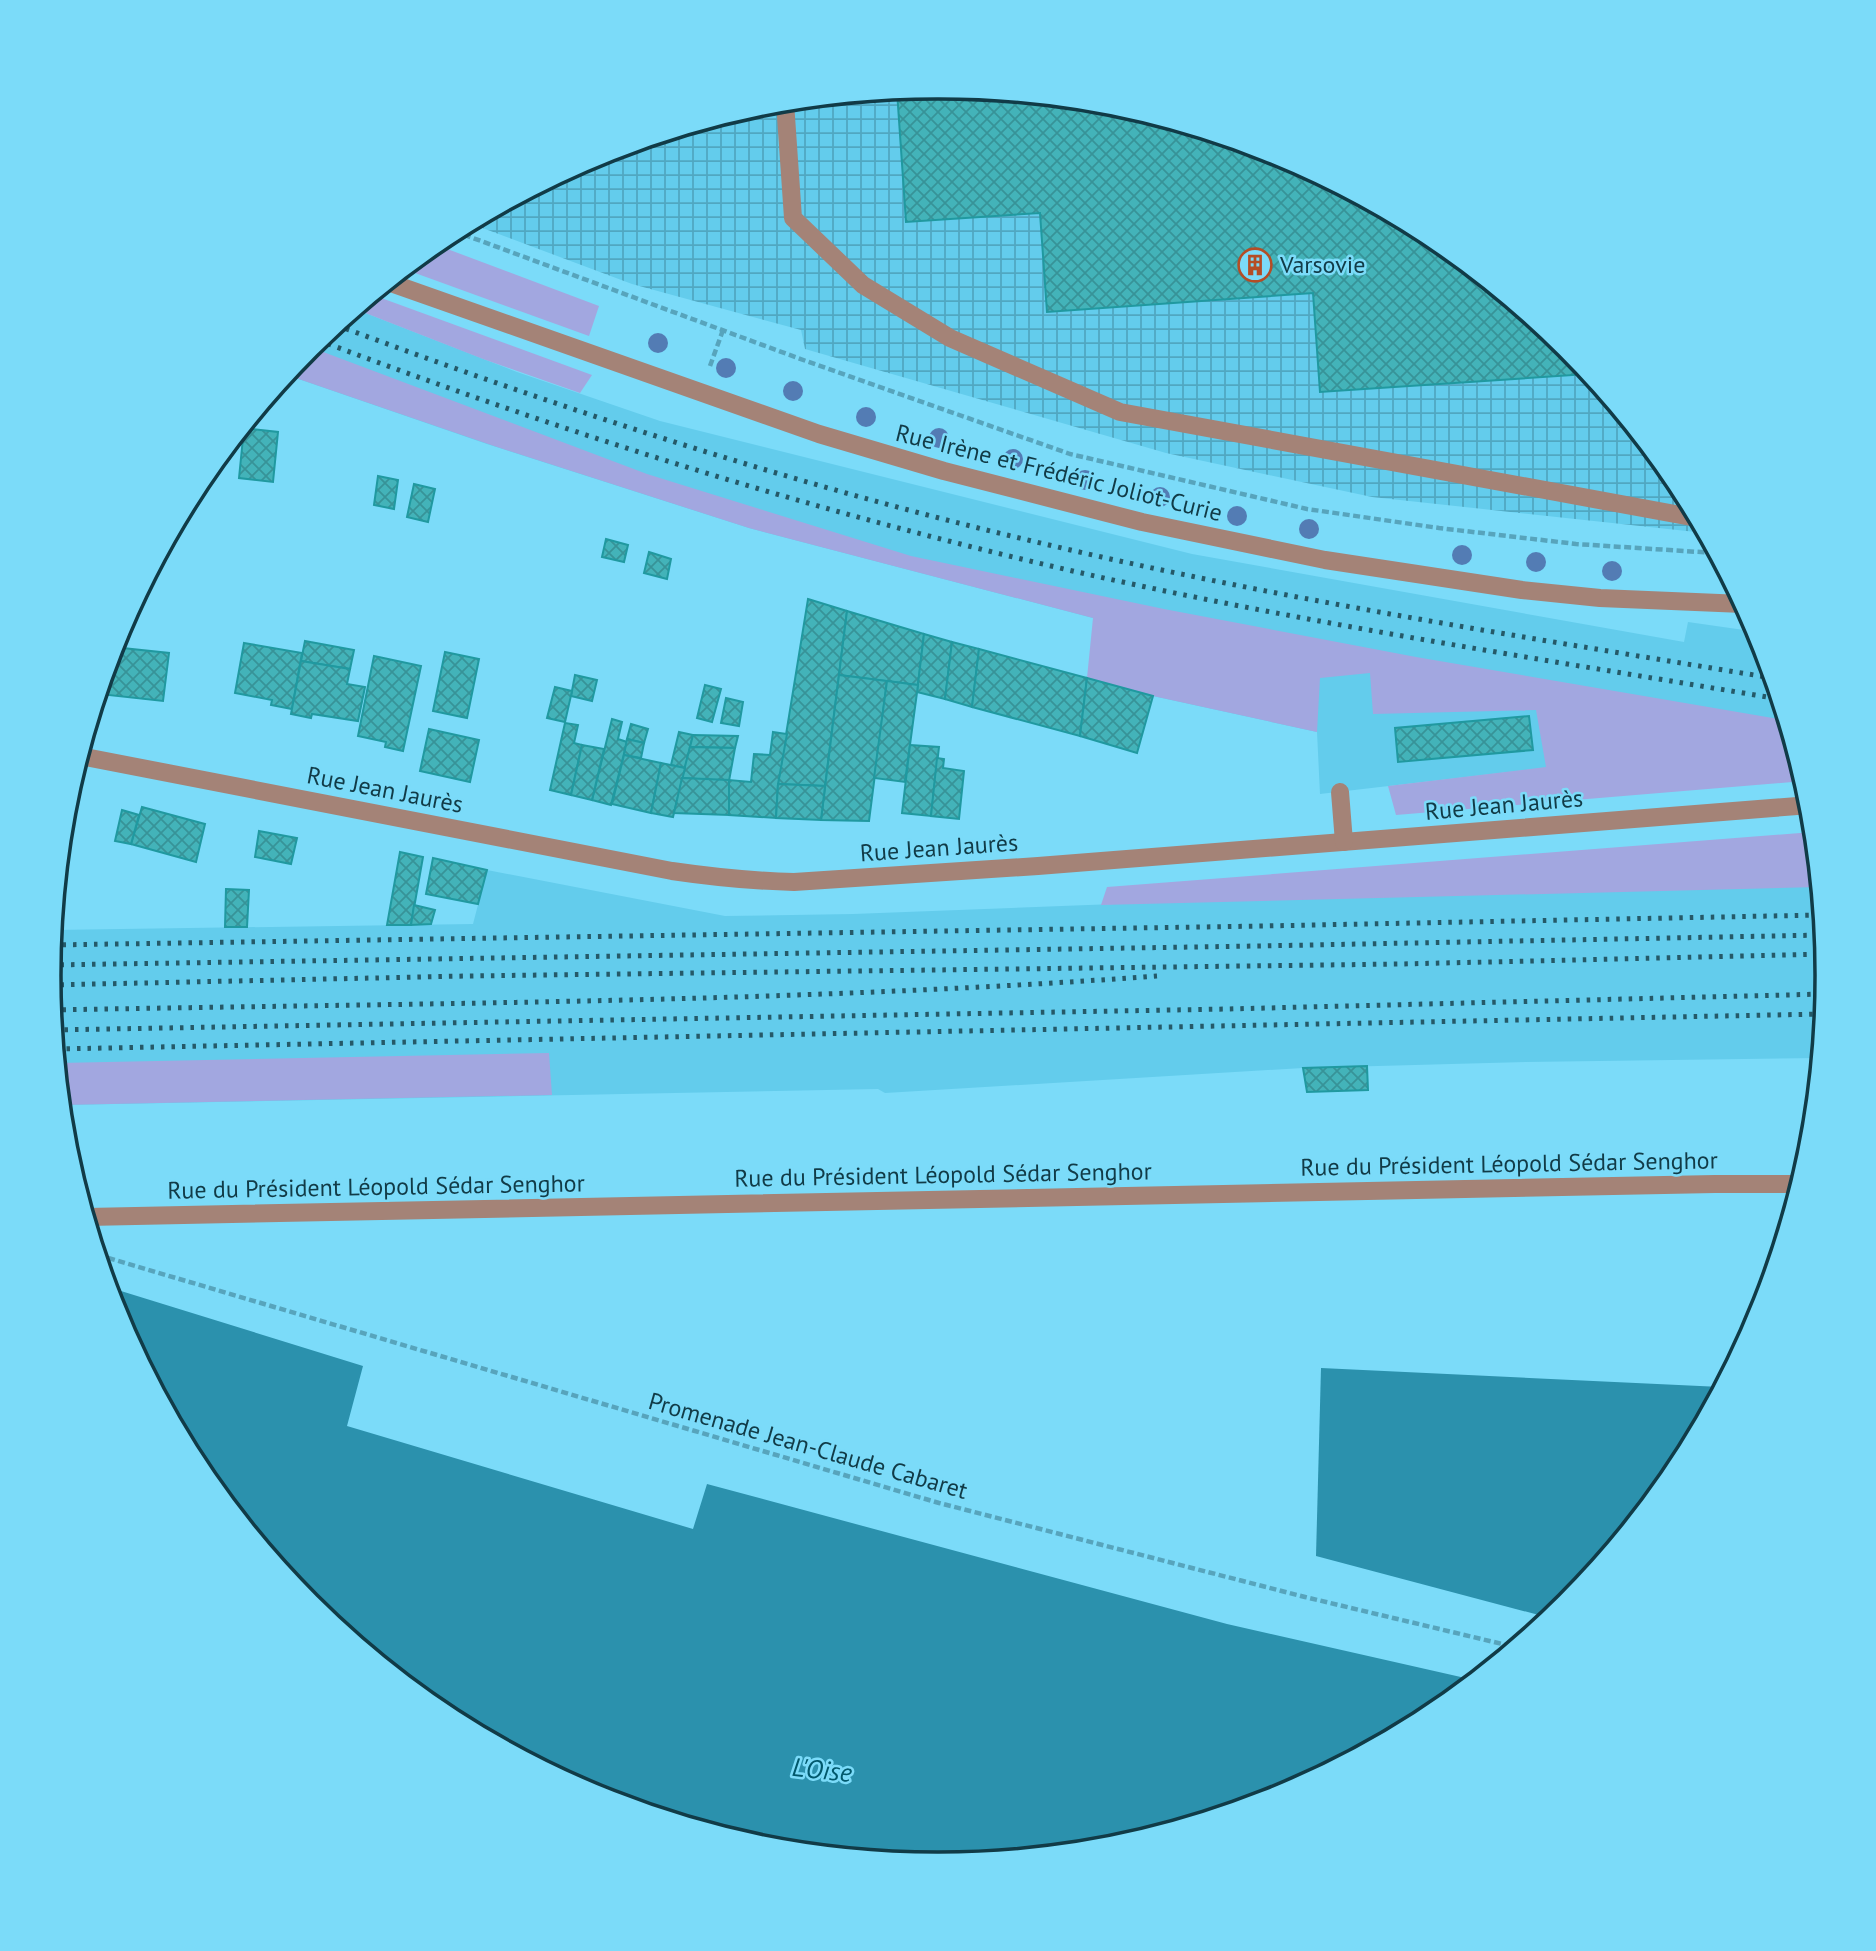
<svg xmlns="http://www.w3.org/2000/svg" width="1876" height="1951" font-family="'PT Sans',sans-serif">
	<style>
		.built { fill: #63ccec }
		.industrial { fill: url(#industrial-grid) }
		.grass { fill: #a2a7e0 }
		.water { fill: #2b91ad }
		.building { fill: url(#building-cross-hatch); stroke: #2099a0; stroke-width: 2 }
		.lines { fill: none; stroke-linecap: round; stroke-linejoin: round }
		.path { stroke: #57a4bc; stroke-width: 4.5; stroke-dasharray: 7 3.5; stroke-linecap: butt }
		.minor { stroke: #a48377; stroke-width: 18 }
		.rail { stroke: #255968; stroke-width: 5; stroke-dasharray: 3.5 7; stroke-linecap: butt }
		.tree { fill: #537cb4 }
		.labels { text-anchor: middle; stroke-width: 5; stroke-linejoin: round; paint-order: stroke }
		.poi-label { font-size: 24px; fill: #113b47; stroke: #7bdbf9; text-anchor: start }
		.street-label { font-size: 24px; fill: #113b47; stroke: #7bdbf9 }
		.water-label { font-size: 26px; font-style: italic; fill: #01586c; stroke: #7bdbf9 }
		.rim { fill: none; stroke: #113b47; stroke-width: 3.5 }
	</style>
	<defs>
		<pattern id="industrial-grid" width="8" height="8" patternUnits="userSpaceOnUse" patternTransform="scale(1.75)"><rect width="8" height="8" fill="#63ccec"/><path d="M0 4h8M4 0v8" fill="none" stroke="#50a7c1"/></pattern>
		<pattern id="building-cross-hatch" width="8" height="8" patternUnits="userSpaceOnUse" patternTransform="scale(1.75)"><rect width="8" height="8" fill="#43b3b9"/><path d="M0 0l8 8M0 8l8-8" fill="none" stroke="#379398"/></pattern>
	</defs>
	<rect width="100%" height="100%" fill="#7bdbf9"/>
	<g class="built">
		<path d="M355,309l162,63 143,49 532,133 492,88 4,-20 70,10 33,107 -471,55 -3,-62 -164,-36 -60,-78 -344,-90 -262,-84 -200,-69 23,-28z"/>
		<path d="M487,870l238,46 128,-2 964,-37 10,99 -8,82 -293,4 -223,6 -418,25 -7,-4 -816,16 -13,-129 5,-46 419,-6z"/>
	</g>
	<path class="industrial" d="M938,87l174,17 167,50 153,83 135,110 110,135 28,51 -333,-36 -206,-44 -361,-104 -4,-19 -169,-46 -163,-61 129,-69 167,-50z"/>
	<g class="grass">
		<path d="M434,244l165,62 -10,30 -185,-67z"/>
		<path d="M373,295l219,80 -12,18 -97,-34 -128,-50z"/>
		<path d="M310,347l337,127 264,82 253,53 252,48 369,63 19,61 -408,34 -8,-29 158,-19 -10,-57 -163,4 -3,-41 -50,5 -3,54 -164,-36 -66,-18 6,-60 -344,-90 -255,-82 -207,-71z"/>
		<path d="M1813,832l5,55 -717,18 6,-18z"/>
		<path d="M549,1053l3,42 -490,10 -4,-42z"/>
	</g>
	<g class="water">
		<path d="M108,1287l255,79 -16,60 346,103 14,-45 520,140 247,56 -42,35 -154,82 -167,50 -173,17 -174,-17 -167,-50 -153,-83 -135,-110 -110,-135 -82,-154z"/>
		<path d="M1321,1368l400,19 -44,83 -111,134 -16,14 -234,-62z"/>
	</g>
	<g class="building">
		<path d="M938,87l174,17 167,50 153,83 135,110 22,27 -269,18 -7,-99 -266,19 -7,-99 -134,9 -9,-131z"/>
		<path d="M244,428l34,4 -5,50 -34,-4z"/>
		<path d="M378,476l20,4 -4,29 -20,-4z"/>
		<path d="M414,484l21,5 -7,33 -21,-5z"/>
		<path d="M606,539l22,6 -4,17 -22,-5z"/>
		<path d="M649,552l22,7 -4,20 -23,-6z"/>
		<path d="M808,599l39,12 -22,175 -47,-2z"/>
		<path d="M847,611l77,23 -6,51 -79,-10z"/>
		<path d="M924,634l28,8 -7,57 -28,-7z"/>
		<path d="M305,641l49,9 -4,19 -49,-8z"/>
		<path d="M952,642l27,7 -7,58 -27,-8z"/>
		<path d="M244,643l58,10 -10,56 -21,-4 1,-5 -37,-7z"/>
		<path d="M113,647l56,6 -6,48 -64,-7z"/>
		<path d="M979,649l108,29 -7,58 -108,-29z"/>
		<path d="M445,652l34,7 -12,59 -34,-7z"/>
		<path d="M374,656l47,10 -18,85 -18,-4 1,-5 -28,-6z"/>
		<path d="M301,661l49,8 -3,15 18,3 -7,34 -46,-7 -1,4 -20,-4z"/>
		<path d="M575,675l22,5 -5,21 -21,-5z"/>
		<path d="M839,675l48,6 -18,140 -48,-1z"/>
		<path d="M1087,678l66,18 -16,57 -57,-17z"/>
		<path d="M887,681l31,4 -13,97 -31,-4z"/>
		<path d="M705,685l16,4 -9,33 -15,-4z"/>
		<path d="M555,687l17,4 -7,31 -18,-4z"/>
		<path d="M726,698l17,4 -4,24 -18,-3z"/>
		<path d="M1529,716l4,34 -135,12 -3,-34z"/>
		<path d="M612,719l10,3 -4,17 9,3 -16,63 -19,-5z"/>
		<path d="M565,723l13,2 -4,18 8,2 -11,50 -21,-5z"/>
		<path d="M631,724l17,5 -4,14 -17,-4z"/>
		<path d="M429,729l50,11 -9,42 -50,-11z"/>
		<path d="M679,732l14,3 -8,33 -14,-3z"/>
		<path d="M773,732l14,2 -9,50 -2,34 -47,-3v-35l22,2 3,-28 16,1z"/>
		<path d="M693,735l45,1 -3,12 -45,-1z"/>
		<path d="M627,739l17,4 -3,15 -17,-3z"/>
		<path d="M582,745l22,4 -12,51 -21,-5z"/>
		<path d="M910,745l29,2 -8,69 -29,-3z"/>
		<path d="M690,747l45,1 -6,33 -47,-3z"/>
		<path d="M624,755l37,8 -10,50 -39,-9z"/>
		<path d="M937,758l7,1 -1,9 21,3 -5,48 -28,-3z"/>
		<path d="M661,763l24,5 -12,49 -22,-4z"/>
		<path d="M682,778l47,2v35l-55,-2z"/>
		<path d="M778,784l47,2 -4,34 -45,-2z"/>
		<path d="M142,807l63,17 -9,38 -65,-18z"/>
		<path d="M122,810l17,5 -8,29 -16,-3z"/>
		<path d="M259,831l38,7 -6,26 -36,-7z"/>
		<path d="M400,852l23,5 -12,68h-24z"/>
		<path d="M433,858l54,12 -9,34 -52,-10z"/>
		<path d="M226,889l23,1 -2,37h-22z"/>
		<path d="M414,905l21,5 -4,14 -20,1z"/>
		<path d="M1367,1066l1,24 -61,2 -4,-24z"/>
	</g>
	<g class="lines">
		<g class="path">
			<path d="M454,231l352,130 264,93 237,55 132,19 137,16 139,9"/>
			<path d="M710,366l13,-36"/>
			<path d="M98,1255l841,248 366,94 210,50"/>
		</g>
		<g class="minor">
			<path d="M785,102l8,116 70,67 87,53 170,74 577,106"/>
			<path d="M388,282l431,152 125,37 198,51 183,38 197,30 78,8 143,6"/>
			<path d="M80,756l592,115c41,6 81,10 122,11l244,-16 772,-61"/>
			<path d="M1340,792l4,50"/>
			<path d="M87,1217l1628,-33h84"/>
		</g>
		<g class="rail">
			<path d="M336,325c228,85 459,160 696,216 244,58 493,96 740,137"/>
			<path d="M318,340c251,95 506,175 768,234 229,51 461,86 693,125"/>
			<path d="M52,945l1211,-19 558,-11"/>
			<path d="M50,965l1208,-19 565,-11"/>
			<path d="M50,985l416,-9 936,-12 423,-10"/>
			<path d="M52,1010c369,-7 738,-7 1105,-34"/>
			<path d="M54,1030l1173,-21 598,-15"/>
			<path d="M56,1049l1767,-35"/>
		</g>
	</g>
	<g class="tree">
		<circle cx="658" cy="343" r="10"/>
		<circle cx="726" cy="368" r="10"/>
		<circle cx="793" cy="391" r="10"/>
		<circle cx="866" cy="417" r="10"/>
		<circle cx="939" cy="438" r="10"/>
		<circle cx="1013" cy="459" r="10"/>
		<circle cx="1085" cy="480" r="10"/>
		<circle cx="1160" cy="497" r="10"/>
		<circle cx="1237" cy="516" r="10"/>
		<circle cx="1309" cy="529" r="10"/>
		<circle cx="1462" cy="555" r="10"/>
		<circle cx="1536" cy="562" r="10"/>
		<circle cx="1612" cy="571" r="10"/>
	</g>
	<defs>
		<symbol id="building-ring" viewBox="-11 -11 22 22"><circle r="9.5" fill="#7bdbf9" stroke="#b44d26" stroke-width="1.5"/><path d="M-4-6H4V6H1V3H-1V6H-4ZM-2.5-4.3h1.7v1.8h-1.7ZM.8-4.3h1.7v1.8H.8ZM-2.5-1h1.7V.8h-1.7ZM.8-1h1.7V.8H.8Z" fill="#b44d26"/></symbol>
	</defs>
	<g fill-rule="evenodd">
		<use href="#building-ring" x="1236" y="246" width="38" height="38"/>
	</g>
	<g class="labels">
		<g class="poi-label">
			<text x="1280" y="273">Varsovie</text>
		</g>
		<g class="street-label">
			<text transform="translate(1059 473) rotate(14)" y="8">Rue Irène et Frédéric Joliot-Curie</text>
			<text transform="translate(385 790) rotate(11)" y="8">Rue Jean Jaurès</text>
			<text transform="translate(1504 805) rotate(-5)" y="8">Rue Jean Jaurès</text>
			<text transform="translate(939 848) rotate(-4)" y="8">Rue Jean Jaurès</text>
			<text transform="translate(1509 1164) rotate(-1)" y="8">Rue du Président Léopold Sédar Senghor</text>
			<text transform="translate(943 1175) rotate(-1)" y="8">Rue du Président Léopold Sédar Senghor</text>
			<text transform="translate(376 1187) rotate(-1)" y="8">Rue du Président Léopold Sédar Senghor</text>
			<text transform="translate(808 1446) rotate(16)" y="8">Promenade Jean-Claude Cabaret</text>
		</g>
		<g class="water-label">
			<text transform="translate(822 1770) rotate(6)" y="9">L'Oise</text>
		</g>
	</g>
	<path d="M0 0H1876V1951H0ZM937 99H939A876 876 0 0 1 1815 975V976A876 876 0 0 1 939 1852H937A876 876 0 0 1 61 976V975A876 876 0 0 1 937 99Z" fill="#7bdbf9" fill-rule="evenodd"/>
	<path class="rim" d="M937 99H939A876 876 0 0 1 1815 975V976A876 876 0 0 1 939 1852H937A876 876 0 0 1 61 976V975A876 876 0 0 1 937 99Z"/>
</svg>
